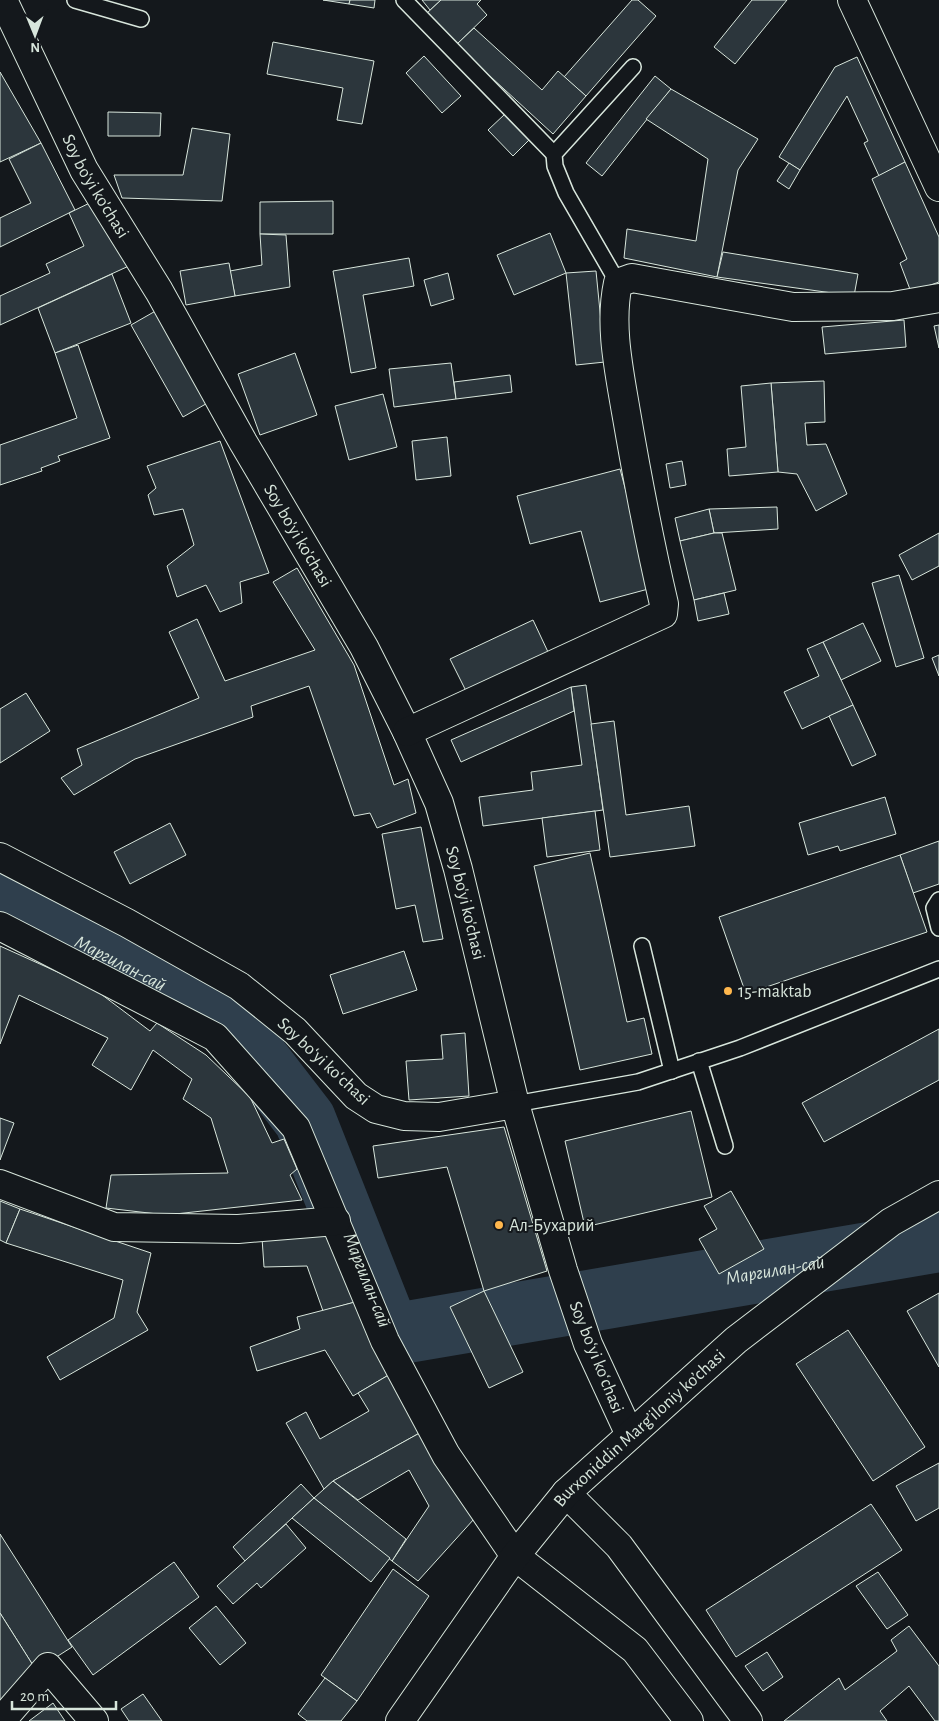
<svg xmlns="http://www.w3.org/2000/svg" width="939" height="1721" font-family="'Alegreya Sans',sans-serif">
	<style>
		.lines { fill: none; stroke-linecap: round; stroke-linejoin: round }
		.river { stroke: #2f3f4d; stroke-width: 62 }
		.building { fill: #2c363c; stroke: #d8e6dc }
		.service-casing { stroke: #d8e6dc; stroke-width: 18 }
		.minor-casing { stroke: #d8e6dc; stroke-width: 30 }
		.primary-casing { stroke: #d8e6dc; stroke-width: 30 }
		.service { stroke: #14181c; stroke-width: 15 }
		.minor { stroke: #14181c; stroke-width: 28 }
		.primary { stroke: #14181c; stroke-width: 28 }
		.poi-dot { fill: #ffb74d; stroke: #14181c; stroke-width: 2 }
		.labels { text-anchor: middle; stroke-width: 4; stroke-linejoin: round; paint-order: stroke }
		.street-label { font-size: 18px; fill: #d8e6dc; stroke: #14181c }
		.poi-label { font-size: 18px; fill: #d8e6dc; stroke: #14181c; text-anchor: start }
		.water-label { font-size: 19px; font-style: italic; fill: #d8e6dc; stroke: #14181c }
	</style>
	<rect width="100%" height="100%" fill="#14181c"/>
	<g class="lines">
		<path class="river" id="s1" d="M0,900l225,116 80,104 85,215 549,-94"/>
	</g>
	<g class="building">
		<path d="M323,0h27l-1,4z"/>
		<path d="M350,0h25l-1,8 -25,-4z"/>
		<path d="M422,0h19l-11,10z"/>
		<path d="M441,0h40l-4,4 10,11 -31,30 -30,-31z"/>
		<path d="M632,0h6l18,16 -70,80 -22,-19z"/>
		<path d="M752,0h35l-52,64 -21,-17z"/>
		<path d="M474,28l68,62 16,-19 28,25 -33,38 -97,-89z"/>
		<path d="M273,42l101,19 -12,63 -25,-4 6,-32 -76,-14z"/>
		<path d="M424,56l37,40 -19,17 -36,-40z"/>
		<path d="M857,57l48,105 -26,14 -15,-33 4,-2 -21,-45 -47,74 -21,-13 56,-90z"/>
		<path d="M0,72l41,71 -41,19z"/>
		<path d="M655,76l16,13 -69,87 -16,-13z"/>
		<path d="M671,89l87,50 -20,31 -21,107 -93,-19 3,-29 69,12 12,-82 -62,-40z"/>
		<path d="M108,112l53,1 -1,23h-52z"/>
		<path d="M505,114l25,25 -17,17 -25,-26z"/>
		<path d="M192,128l38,6 -8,67 -100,-3 -8,-23h69z"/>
		<path d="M41,143l34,67 -75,37v-29l31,-15 -22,-44z"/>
		<path d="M905,162l34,75v45l-28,10 -11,-29 7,-4 -35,-80z"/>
		<path d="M789,163l11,7 -11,19 -12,-8z"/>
		<path d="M100,198l31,67 -131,60v-29l50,-23 -4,-9 38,-18 -15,-33z"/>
		<path d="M333,201v33h-73v-32z"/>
		<path d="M550,233l16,40 -52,22 -17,-40z"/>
		<path d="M260,234l26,1 4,52 -55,9 -5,-25 32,-6z"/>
		<path d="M723,252l135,22 -4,22 -137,-19z"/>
		<path d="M409,258l5,28 -51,9 13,73 -25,5 -18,-102z"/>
		<path d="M229,263l6,33 -49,9 -6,-34z"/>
		<path d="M596,271l9,91 -29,3 -10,-92z"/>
		<path d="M448,273l6,26 -23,7 -7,-26z"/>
		<path d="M112,274l19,49 -76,30 -17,-45z"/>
		<path d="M159,309l52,92 -28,16 -52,-92z"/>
		<path d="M904,320l2,27 -81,7 -3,-27z"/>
		<path d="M939,325v23l-5,-22z"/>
		<path d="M78,345l32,93 -52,18 2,5 -19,7 1,3 -42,14v-40l77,-27 -22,-65z"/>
		<path d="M295,353l22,62 -57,20 -22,-61z"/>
		<path d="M451,363l5,36 -62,8 -5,-38z"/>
		<path d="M510,375l2,17 -56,7 -2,-17z"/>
		<path d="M824,381l1,41 -20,1 2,22 19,-1 21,50 -31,17 -19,-37 -19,-2 -7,-89z"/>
		<path d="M771,383l7,89 -49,4 -2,-27 19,-2 -5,-61z"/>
		<path d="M383,394l14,53 -48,13 -14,-54z"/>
		<path d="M447,437l4,39 -35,4 -4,-39z"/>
		<path d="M220,441l49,132 -29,9 2,21 -22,9 -14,-27 -29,12 -10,-31 27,-21 -11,-36 -29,6 -6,-20 8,-7 -9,-22z"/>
		<path d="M682,461l4,24 -16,3 -4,-24z"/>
		<path d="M620,469l32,119 -52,14 -19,-71 -51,13 -13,-48z"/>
		<path d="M777,507l1,22 -64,4 -5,-24z"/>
		<path d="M709,509l5,24 -34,8 -5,-23z"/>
		<path d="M714,533h8l14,57 -42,10 -14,-59z"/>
		<path d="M939,533v33l-27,14 -13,-25z"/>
		<path d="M297,568l57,97 40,120 14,-6 8,34 -39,15 -7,-15 -16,3 -45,-130 -58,20 2,11 -118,42 -61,36 -13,-17 21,-13 -5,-16 122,-51 -30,-66 28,-13 28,62 90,-31 -42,-68z"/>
		<path d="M899,575l25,83 -28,9 -24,-84z"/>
		<path d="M724,593l5,21 -31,7 -4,-21z"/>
		<path d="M533,620l15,32 -82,39 -16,-32z"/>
		<path d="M863,623l18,38 -40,19 -18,-38z"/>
		<path d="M823,642l30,63 -51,24 -18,-37 35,-16 -12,-27z"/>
		<path d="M939,655v21l-7,-18z"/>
		<path d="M586,685l17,125 -120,16 -4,-29 54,-7 -2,-18 51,-7 -11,-78z"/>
		<path d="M571,687l3,24 -113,51 -10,-22z"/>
		<path d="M26,693l24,38 -50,32v-54z"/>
		<path d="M853,705l23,50 -24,11 -23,-50z"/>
		<path d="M614,721l12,94 63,-9 6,40 -85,11 -19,-133z"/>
		<path d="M885,797l11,37 -56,17 -2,-5 -30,9 -9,-32z"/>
		<path d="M595,811l5,39 -53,7 -5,-39z"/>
		<path d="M170,823l16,32 -56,29 -16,-32z"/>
		<path d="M421,827l22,112 -20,3 -8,-37 -19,4 -14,-75z"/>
		<path d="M939,841v43l-26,9 -13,-38z"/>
		<path d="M590,853l37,169 17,-4 8,36 -72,16 -46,-204z"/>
		<path d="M900,855l27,77 -181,62 -27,-77z"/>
		<path d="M0,946l93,42 57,43 7,-8 49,32 44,42 22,46 12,-4 13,30 -7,6 12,25 -136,15 -60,-7 5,-33 117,-2 -17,-55 -28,-19 9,-20 -39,-29 -22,40 -39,-25 16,-27 -89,-43 -19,49z"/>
		<path d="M404,951l13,39 -74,24 -13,-39z"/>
		<path d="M939,1029v51l-115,62 -22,-39z"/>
		<path d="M465,1033l4,63 -60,4 -3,-39 37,-2 -2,-24z"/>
		<path d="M691,1111l21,86 -127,30 -20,-86z"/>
		<path d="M0,1118l14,5 -14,37z"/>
		<path d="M504,1127l43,144 -63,20 -37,-124 -69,11 -5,-32z"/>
		<path d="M731,1191l33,58 -45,25 -20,-35 18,-10 -13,-23z"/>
		<path d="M0,1201l20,8 -14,34 -6,-3z"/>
		<path d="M20,1209l131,44 -14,59 11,18 -88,50 -13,-23 67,-39 9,-38 -117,-37z"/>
		<path d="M332,1235l23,67 -32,9 -16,-45 -43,1 -2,-29z"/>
		<path d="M484,1291l39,81 -34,16 -39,-81z"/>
		<path d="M939,1293v74l-32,-56z"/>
		<path d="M355,1302l37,71 -39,23 -28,-46 -68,21 -7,-24 50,-18 -3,-12z"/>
		<path d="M848,1330l77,117 -52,34 -77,-117z"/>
		<path d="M392,1373l33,57 -92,51 -9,8 -38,-66 20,-11 14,27 49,-28 -11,-18z"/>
		<path d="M425,1430l49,89 -56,62 -26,-20 37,-55 -20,-36 -51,30 -25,-19z"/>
		<path d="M939,1463v45l-23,13 -20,-35z"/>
		<path d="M333,1481l73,58 -14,22 -78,-63z"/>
		<path d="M301,1484l13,14 -69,63 -12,-14z"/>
		<path d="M314,1498l76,60 -19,24 -79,-64z"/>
		<path d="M871,1504l31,46 -166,107 -30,-47z"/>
		<path d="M286,1524l20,24 -45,40 -4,-5 -24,21 -16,-18z"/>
		<path d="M0,1534l72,113 -36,23 -36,-57z"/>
		<path d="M174,1562l25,35 -106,78 -25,-35z"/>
		<path d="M393,1569l36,27 -72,105 -36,-26z"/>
		<path d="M878,1572l30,43 -21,14 -31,-43z"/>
		<path d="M216,1606l30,37 -26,22 -31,-37z"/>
		<path d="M0,1613l36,57 -36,37z"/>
		<path d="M909,1626l30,40v55h-4l-26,-35 -29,25 7,10h-103l55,-43 6,12 52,-39 -6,-11z"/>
		<path d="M767,1652l16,25 -20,14 -18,-25z"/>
		<path d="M325,1678l32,23 -16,20h-34l-9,-7z"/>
		<path d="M143,1694l19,27h-33l-8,-12z"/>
		<path d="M53,1703l12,18h-36z"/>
	</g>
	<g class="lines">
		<defs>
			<g id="service">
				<path d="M75,0l66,19"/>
				<path d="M404,0l150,154"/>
				<path d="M618,283l-52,-90 -11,-27 -1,-12 79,-87"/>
				<path d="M939,900l-5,8 5,20"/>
				<path d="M642,946l30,125"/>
				<path d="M699,1061l26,85"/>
				<path d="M515,1104l123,-22 102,-34 199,-79"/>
			</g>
			<g id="minor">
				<path id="s2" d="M3,0l81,170 75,121 84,151 121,205 43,85 32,71 19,66 57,235"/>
				<path d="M852,0l87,187"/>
				<path d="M407,732l256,-118 1,-10c-15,-64 -27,-128 -38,-192 -7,-42 -17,-87 -8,-129l14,-5 161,29 100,-1 46,-8"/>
				<path d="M0,857l127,66 112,63 56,45 61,65 20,13 28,7 35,1 76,-13 48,166 25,74 42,91"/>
				<path d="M0,926l215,111 81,91 89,213 61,114 69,101 120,94 54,71"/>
				<path d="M0,1184l114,43 124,2 98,-8"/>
				<path d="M566,1493l53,53 129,175"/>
				<path d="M1,1721l47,-54 46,54"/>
			</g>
			<g id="primary">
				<path id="s3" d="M400,1721l115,-165 51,-63 170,-153 155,-118 48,-27"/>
			</g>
		</defs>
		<use href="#service" class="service-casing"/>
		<use href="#minor" class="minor-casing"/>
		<use href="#primary" class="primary-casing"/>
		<use href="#service" class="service"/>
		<use href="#minor" class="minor"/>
		<use href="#primary" class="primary"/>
	</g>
	<g class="poi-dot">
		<circle cx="728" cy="991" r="5"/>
		<circle cx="499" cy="1225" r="5"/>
	</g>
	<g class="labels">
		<g class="street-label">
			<text dy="6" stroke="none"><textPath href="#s2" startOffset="208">Soy bo'yi ko'chasi</textPath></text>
			<text dy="6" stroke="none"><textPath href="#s2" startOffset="612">Soy bo'yi ko'chasi</textPath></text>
			<text dy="6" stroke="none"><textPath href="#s2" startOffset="1018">Soy bo'yi ko'chasi</textPath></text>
			<text transform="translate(324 1061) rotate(43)" y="6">Soy boʻyi koʻchasi</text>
			<text transform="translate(597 1357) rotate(68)" y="6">Soy boʻyi koʻchasi</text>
			<text dy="6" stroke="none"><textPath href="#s3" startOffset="380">Burxoniddin Marg’iloniy ko’chasi</textPath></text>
		</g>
		<g class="poi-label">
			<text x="738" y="997">15-maktab</text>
			<text x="509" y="1231">Ал-Бухарий</text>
		</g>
		<g class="water-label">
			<text dy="7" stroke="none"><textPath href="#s1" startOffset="136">Маргилан-сай</textPath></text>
			<text dy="7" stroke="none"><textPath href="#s1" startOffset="1006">Маргилан-сай</textPath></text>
			<text dy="7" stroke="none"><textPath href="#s1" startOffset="556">Маргилан-сай</textPath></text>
		</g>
	</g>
	<g transform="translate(35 35) rotate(179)" stroke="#14181c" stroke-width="4" paint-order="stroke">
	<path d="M0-4L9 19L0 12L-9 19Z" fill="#d8e6dc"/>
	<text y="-8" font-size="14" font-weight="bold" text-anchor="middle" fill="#d8e6dc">N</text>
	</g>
	<path d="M12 1701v8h104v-8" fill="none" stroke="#d8e6dc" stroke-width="2.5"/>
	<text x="20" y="1701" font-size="15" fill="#d8e6dc" stroke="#14181c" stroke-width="4" paint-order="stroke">20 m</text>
</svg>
